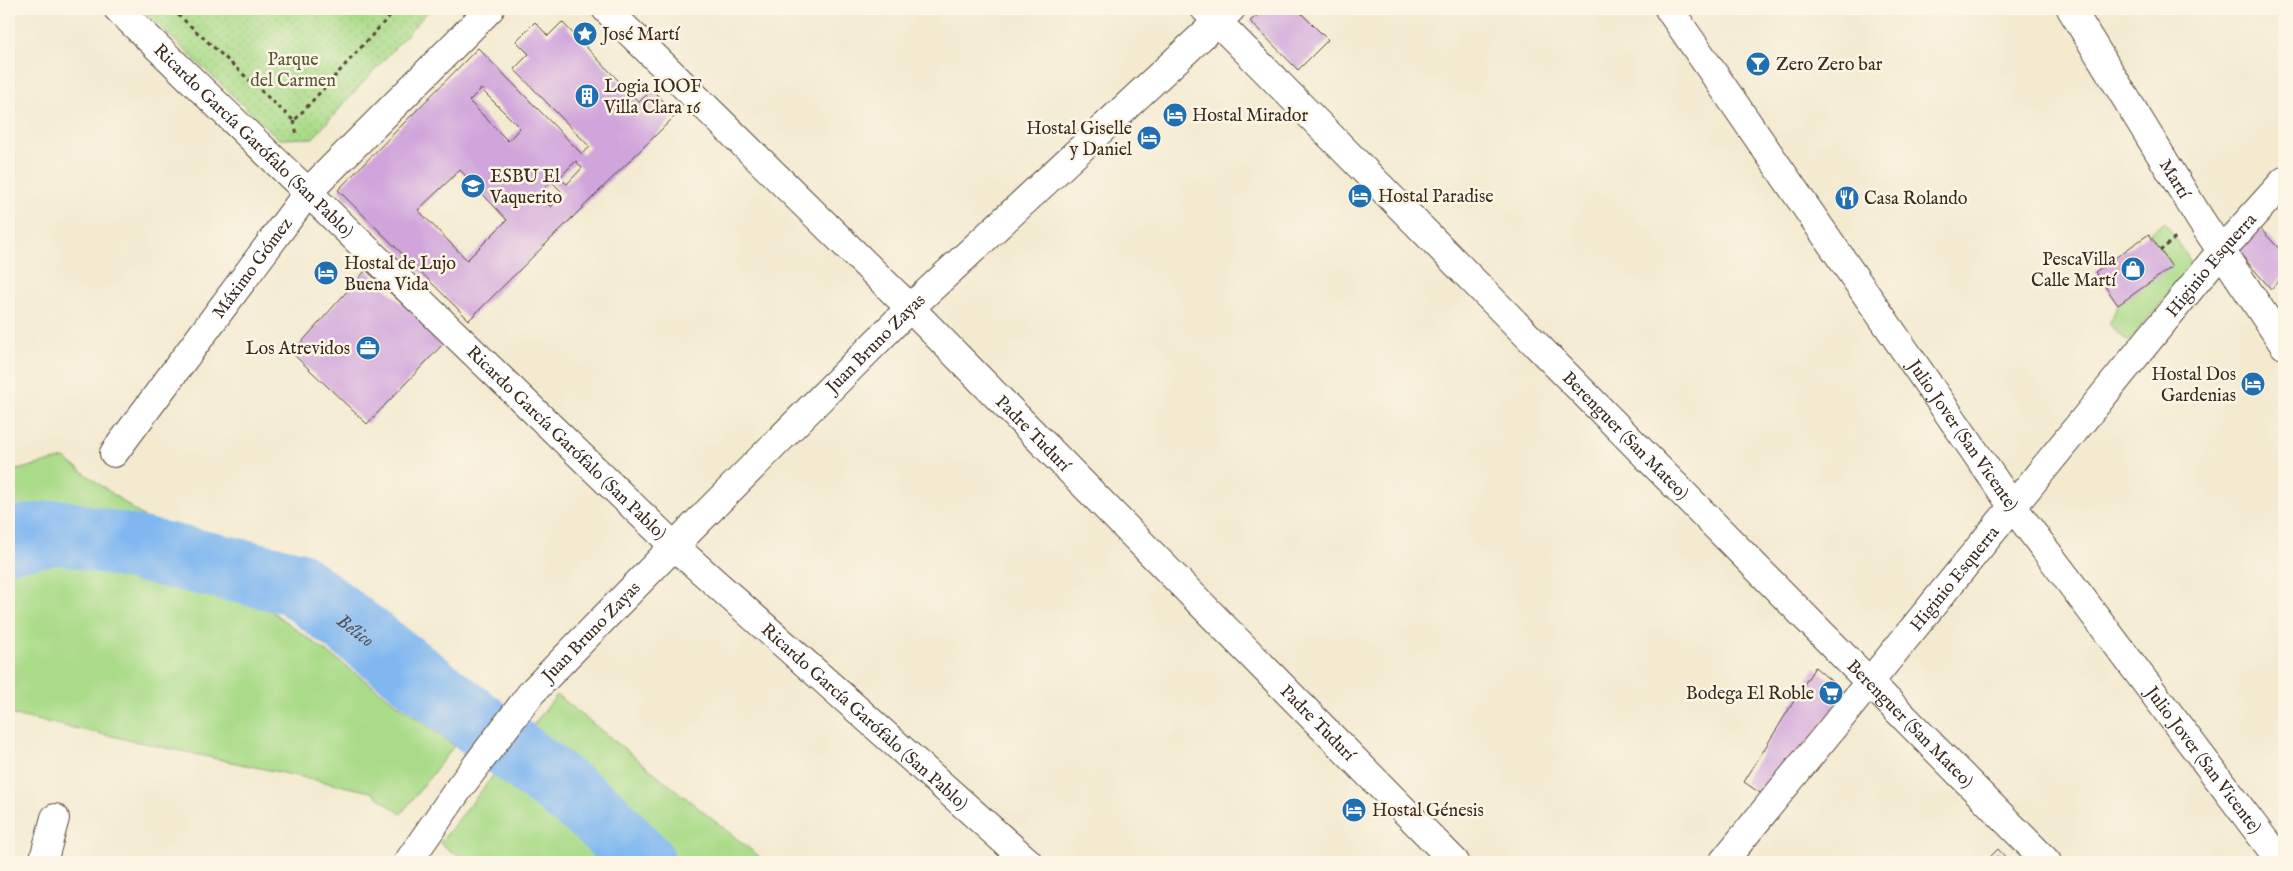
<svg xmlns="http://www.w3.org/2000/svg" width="2293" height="871" font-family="'IM FELL English',serif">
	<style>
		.grass { fill: #aadb89; stroke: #728254 }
		.park { fill: url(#park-dots); stroke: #728254 }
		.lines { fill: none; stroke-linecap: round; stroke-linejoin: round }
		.river { stroke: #80b7f0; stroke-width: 65 }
		.building { fill: #d0a5dc; fill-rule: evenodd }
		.minor-casing { stroke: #574739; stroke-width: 30 }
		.path { stroke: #574739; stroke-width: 3; stroke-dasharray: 4 4; stroke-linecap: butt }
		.minor { stroke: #fff; stroke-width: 28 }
		.labels { text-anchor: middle; stroke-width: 5; stroke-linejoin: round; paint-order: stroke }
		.poi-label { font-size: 18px; fill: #3b2a1e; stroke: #fcf5e5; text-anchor: start }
		.park-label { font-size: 18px; fill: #575639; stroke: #fcf5e5 }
		.street-label { font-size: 18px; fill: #3b2a1e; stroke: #fcf5e5 }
		.water-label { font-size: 19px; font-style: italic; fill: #50545d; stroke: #fcf5e5 }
	</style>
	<defs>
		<pattern id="park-dots" width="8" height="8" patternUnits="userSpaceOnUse" patternTransform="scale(1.25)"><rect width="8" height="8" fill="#aadb89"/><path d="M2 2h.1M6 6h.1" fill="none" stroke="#93bc76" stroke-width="1.8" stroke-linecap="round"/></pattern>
	</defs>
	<rect width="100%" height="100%" fill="#fcf5e5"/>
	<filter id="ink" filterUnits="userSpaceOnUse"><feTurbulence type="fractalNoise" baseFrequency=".02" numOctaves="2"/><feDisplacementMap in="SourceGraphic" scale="10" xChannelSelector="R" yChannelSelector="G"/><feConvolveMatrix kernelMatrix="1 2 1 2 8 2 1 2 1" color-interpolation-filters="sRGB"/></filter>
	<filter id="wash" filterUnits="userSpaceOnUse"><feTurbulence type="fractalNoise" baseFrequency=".0096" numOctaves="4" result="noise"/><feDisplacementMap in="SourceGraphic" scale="20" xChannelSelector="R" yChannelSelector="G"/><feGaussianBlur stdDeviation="1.12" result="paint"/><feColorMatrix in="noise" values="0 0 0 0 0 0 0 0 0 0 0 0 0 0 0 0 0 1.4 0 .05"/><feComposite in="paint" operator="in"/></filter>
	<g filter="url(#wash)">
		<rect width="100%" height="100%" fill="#f3ead0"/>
		<g class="grass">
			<path d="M2165,222l28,43 -65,77 -19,-18 40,-90z"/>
			<path d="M64,458l390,288 -53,68 -30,-22 -362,-78v-242z"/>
			<path d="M557,695l209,167h-301l-25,-19z"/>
		</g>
		<path class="park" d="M141,9h289l-117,129 -34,1z"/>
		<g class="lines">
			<path class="river" id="s1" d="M9,540l51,-8 235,51 304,233 44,46"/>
		</g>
		<g id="blocks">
			<g class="building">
				<path d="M1266,9h31l31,31 -30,30 -48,-49z"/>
				<path d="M2276,9h8v12z"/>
				<path d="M535,22l13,14 14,-14 77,80 13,-12 25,24 -208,206 -131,-130 140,-142 104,106 8,-7 -76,-78 15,-15 -13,-13zM481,89l39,39 -12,13 -39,-40zM576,161l6,7 -15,16 -8,-6zM460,170l47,50 -40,40 -49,-50zM551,181l13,13 -13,13 -13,-12z"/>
				<path d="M2257,225l27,29v21l-13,14 -35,-40z"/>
				<path d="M2149,234l23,33 -54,38 -23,-33z"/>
				<path d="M366,270l78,73 -77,81 -75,-71z"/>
				<path d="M1815,667l30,26 -79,104 -22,-15z"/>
				<path d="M1998,849l12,13h-25z"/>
			</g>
		</g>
	</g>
	<g filter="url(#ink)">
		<use href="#blocks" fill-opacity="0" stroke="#574739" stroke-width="1"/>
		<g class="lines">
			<defs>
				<g id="minor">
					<path id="s2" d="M118,9l556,537 354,316"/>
					<path id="s3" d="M606,9l304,299 545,554"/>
					<path id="s4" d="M1205,9l842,853"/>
					<path id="s5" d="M1669,9l344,498 259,343"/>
					<path id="s6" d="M2071,9l129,210 84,126"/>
					<path id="s7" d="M114,453l195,-262 181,-182"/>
					<path d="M43,862l12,-44"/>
					<path id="s8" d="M408,862l52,-75 72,-95 142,-146 236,-238 321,-299"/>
					<path id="s9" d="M1723,862l498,-611 63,-70"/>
				</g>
			</defs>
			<use href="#minor" class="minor-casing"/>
			<g class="path">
				<path d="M172,9l122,112 102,-112"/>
				<path d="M294,121l3,14"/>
				<path d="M2160,251l15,-13"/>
			</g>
			<use href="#minor" class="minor"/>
		</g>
	</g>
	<defs>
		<symbol id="sight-disc" viewBox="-11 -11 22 22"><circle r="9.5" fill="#1f6fb2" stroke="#fcf5e5"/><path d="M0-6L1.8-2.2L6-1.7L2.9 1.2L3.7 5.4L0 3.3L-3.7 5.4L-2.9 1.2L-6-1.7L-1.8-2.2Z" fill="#fff"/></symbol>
		<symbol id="bar-disc" viewBox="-11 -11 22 22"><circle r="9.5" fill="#1f6fb2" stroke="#fcf5e5"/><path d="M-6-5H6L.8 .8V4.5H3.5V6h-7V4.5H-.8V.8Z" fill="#fff"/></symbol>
		<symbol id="building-disc" viewBox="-11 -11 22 22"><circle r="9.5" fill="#1f6fb2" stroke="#fcf5e5"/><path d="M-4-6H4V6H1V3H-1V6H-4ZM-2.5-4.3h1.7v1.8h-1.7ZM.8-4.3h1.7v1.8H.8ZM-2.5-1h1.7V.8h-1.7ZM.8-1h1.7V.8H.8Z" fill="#fff"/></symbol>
		<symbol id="hotel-disc" viewBox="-11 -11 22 22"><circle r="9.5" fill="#1f6fb2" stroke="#fcf5e5"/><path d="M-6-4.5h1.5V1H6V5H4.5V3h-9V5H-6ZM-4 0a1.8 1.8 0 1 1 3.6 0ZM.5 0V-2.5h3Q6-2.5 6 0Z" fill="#fff"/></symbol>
		<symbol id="school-disc" viewBox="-11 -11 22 22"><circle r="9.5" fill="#1f6fb2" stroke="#fcf5e5"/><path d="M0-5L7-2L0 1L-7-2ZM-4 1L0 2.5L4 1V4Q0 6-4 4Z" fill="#fff"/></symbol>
		<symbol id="restaurant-disc" viewBox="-11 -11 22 22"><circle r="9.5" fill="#1f6fb2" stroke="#fcf5e5"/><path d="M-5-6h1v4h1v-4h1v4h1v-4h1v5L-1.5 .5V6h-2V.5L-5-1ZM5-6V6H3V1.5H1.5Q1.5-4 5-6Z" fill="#fff"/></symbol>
		<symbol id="shop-disc" viewBox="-11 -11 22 22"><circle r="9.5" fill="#1f6fb2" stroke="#fcf5e5"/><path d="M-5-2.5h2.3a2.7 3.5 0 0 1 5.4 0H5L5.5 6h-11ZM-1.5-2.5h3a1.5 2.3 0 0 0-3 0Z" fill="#fff"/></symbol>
		<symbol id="office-disc" viewBox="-11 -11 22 22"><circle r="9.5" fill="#1f6fb2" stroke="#fcf5e5"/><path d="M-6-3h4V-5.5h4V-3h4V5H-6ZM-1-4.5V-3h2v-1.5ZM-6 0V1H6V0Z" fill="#fff"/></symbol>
		<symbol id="supermarket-disc" viewBox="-11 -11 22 22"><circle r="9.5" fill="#1f6fb2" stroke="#fcf5e5"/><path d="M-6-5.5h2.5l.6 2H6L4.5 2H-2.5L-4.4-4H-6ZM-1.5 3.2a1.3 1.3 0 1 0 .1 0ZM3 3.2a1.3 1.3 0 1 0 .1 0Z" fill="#fff"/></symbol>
	</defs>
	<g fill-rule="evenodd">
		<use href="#sight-disc" x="571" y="20" width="28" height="28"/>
		<use href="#bar-disc" x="1744" y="50" width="28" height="28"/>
		<use href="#building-disc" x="573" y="82" width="28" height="28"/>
		<use href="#hotel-disc" x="1161" y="101" width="28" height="28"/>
		<use href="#hotel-disc" x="1135" y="124" width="28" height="28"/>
		<use href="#school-disc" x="459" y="172" width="28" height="28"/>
		<use href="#hotel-disc" x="1346" y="182" width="28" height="28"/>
		<use href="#restaurant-disc" x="1833" y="184" width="28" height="28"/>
		<use href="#shop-disc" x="2119" y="255" width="28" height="28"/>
		<use href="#hotel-disc" x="312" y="259" width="28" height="28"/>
		<use href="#office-disc" x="354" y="334" width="28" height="28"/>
		<use href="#hotel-disc" x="2239" y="370" width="28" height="28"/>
		<use href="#supermarket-disc" x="1817" y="679" width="28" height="28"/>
		<use href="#hotel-disc" x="1340" y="796" width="28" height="28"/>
	</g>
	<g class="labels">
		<g class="poi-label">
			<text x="602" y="40">José Martí</text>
			<text x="1776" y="70">Zero Zero bar</text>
			<text x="604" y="92">Logia IOOF<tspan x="604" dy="21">Villa Clara 16</tspan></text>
			<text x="1192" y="121">Hostal Mirador</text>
			<text x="1132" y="134" text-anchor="end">Hostal Giselle<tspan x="1132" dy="21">y Daniel</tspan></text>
			<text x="490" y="182">ESBU El<tspan x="490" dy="21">Vaquerito</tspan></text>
			<text x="1378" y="202">Hostal Paradise</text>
			<text x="1864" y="204">Casa Rolando</text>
			<text x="2116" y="265" text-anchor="end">PescaVilla<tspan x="2116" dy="21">Calle Martí</tspan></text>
			<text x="344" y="269">Hostal de Lujo<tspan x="344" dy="21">Buena Vida</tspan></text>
			<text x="350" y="354" text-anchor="end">Los Atrevidos</text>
			<text x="2236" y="380" text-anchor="end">Hostal Dos<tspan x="2236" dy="21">Gardenias</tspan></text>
			<text x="1814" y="699" text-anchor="end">Bodega El Roble</text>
			<text x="1372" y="816">Hostal Génesis</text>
		</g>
		<g class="park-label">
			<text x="293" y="65">Parque<tspan x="293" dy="21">del Carmen</tspan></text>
		</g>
		<g class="street-label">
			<text dy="6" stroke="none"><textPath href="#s2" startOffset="189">Ricardo García Garófalo (San Pablo)</textPath></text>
			<text dy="6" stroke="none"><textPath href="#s6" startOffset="199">Martí</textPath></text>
			<text dy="6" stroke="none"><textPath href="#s9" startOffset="771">Higinio Esquerra</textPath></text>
			<text dy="6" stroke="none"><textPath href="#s7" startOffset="231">Máximo Gómez</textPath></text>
			<text dy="6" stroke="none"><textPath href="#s8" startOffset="700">Juan Bruno Zayas</textPath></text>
			<text dy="6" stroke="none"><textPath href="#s3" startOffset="602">Padre Tudurí</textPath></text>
			<text dy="6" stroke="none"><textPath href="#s5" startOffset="518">Julio Jover (San Vicente)</textPath></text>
			<text dy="6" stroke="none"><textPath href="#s4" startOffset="599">Berenguer (San Mateo)</textPath></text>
			<text dy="6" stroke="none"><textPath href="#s2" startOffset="624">Ricardo García Garófalo (San Pablo)</textPath></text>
			<text dy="6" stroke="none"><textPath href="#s9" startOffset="366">Higinio Esquerra</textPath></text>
			<text dy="6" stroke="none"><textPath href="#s8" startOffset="295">Juan Bruno Zayas</textPath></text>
			<text dy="6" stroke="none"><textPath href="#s2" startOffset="1029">Ricardo García Garófalo (San Pablo)</textPath></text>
			<text dy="6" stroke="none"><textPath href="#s3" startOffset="1008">Padre Tudurí</textPath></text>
			<text dy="6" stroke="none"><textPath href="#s4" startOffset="1004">Berenguer (San Mateo)</textPath></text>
			<text dy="6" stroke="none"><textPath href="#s5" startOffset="922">Julio Jover (San Vicente)</textPath></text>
		</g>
		<g class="water-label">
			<text dy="7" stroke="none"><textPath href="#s1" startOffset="369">Bélico</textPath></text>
		</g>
	</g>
	<rect width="2293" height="871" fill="none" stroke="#fcf5e5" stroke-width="30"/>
</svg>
